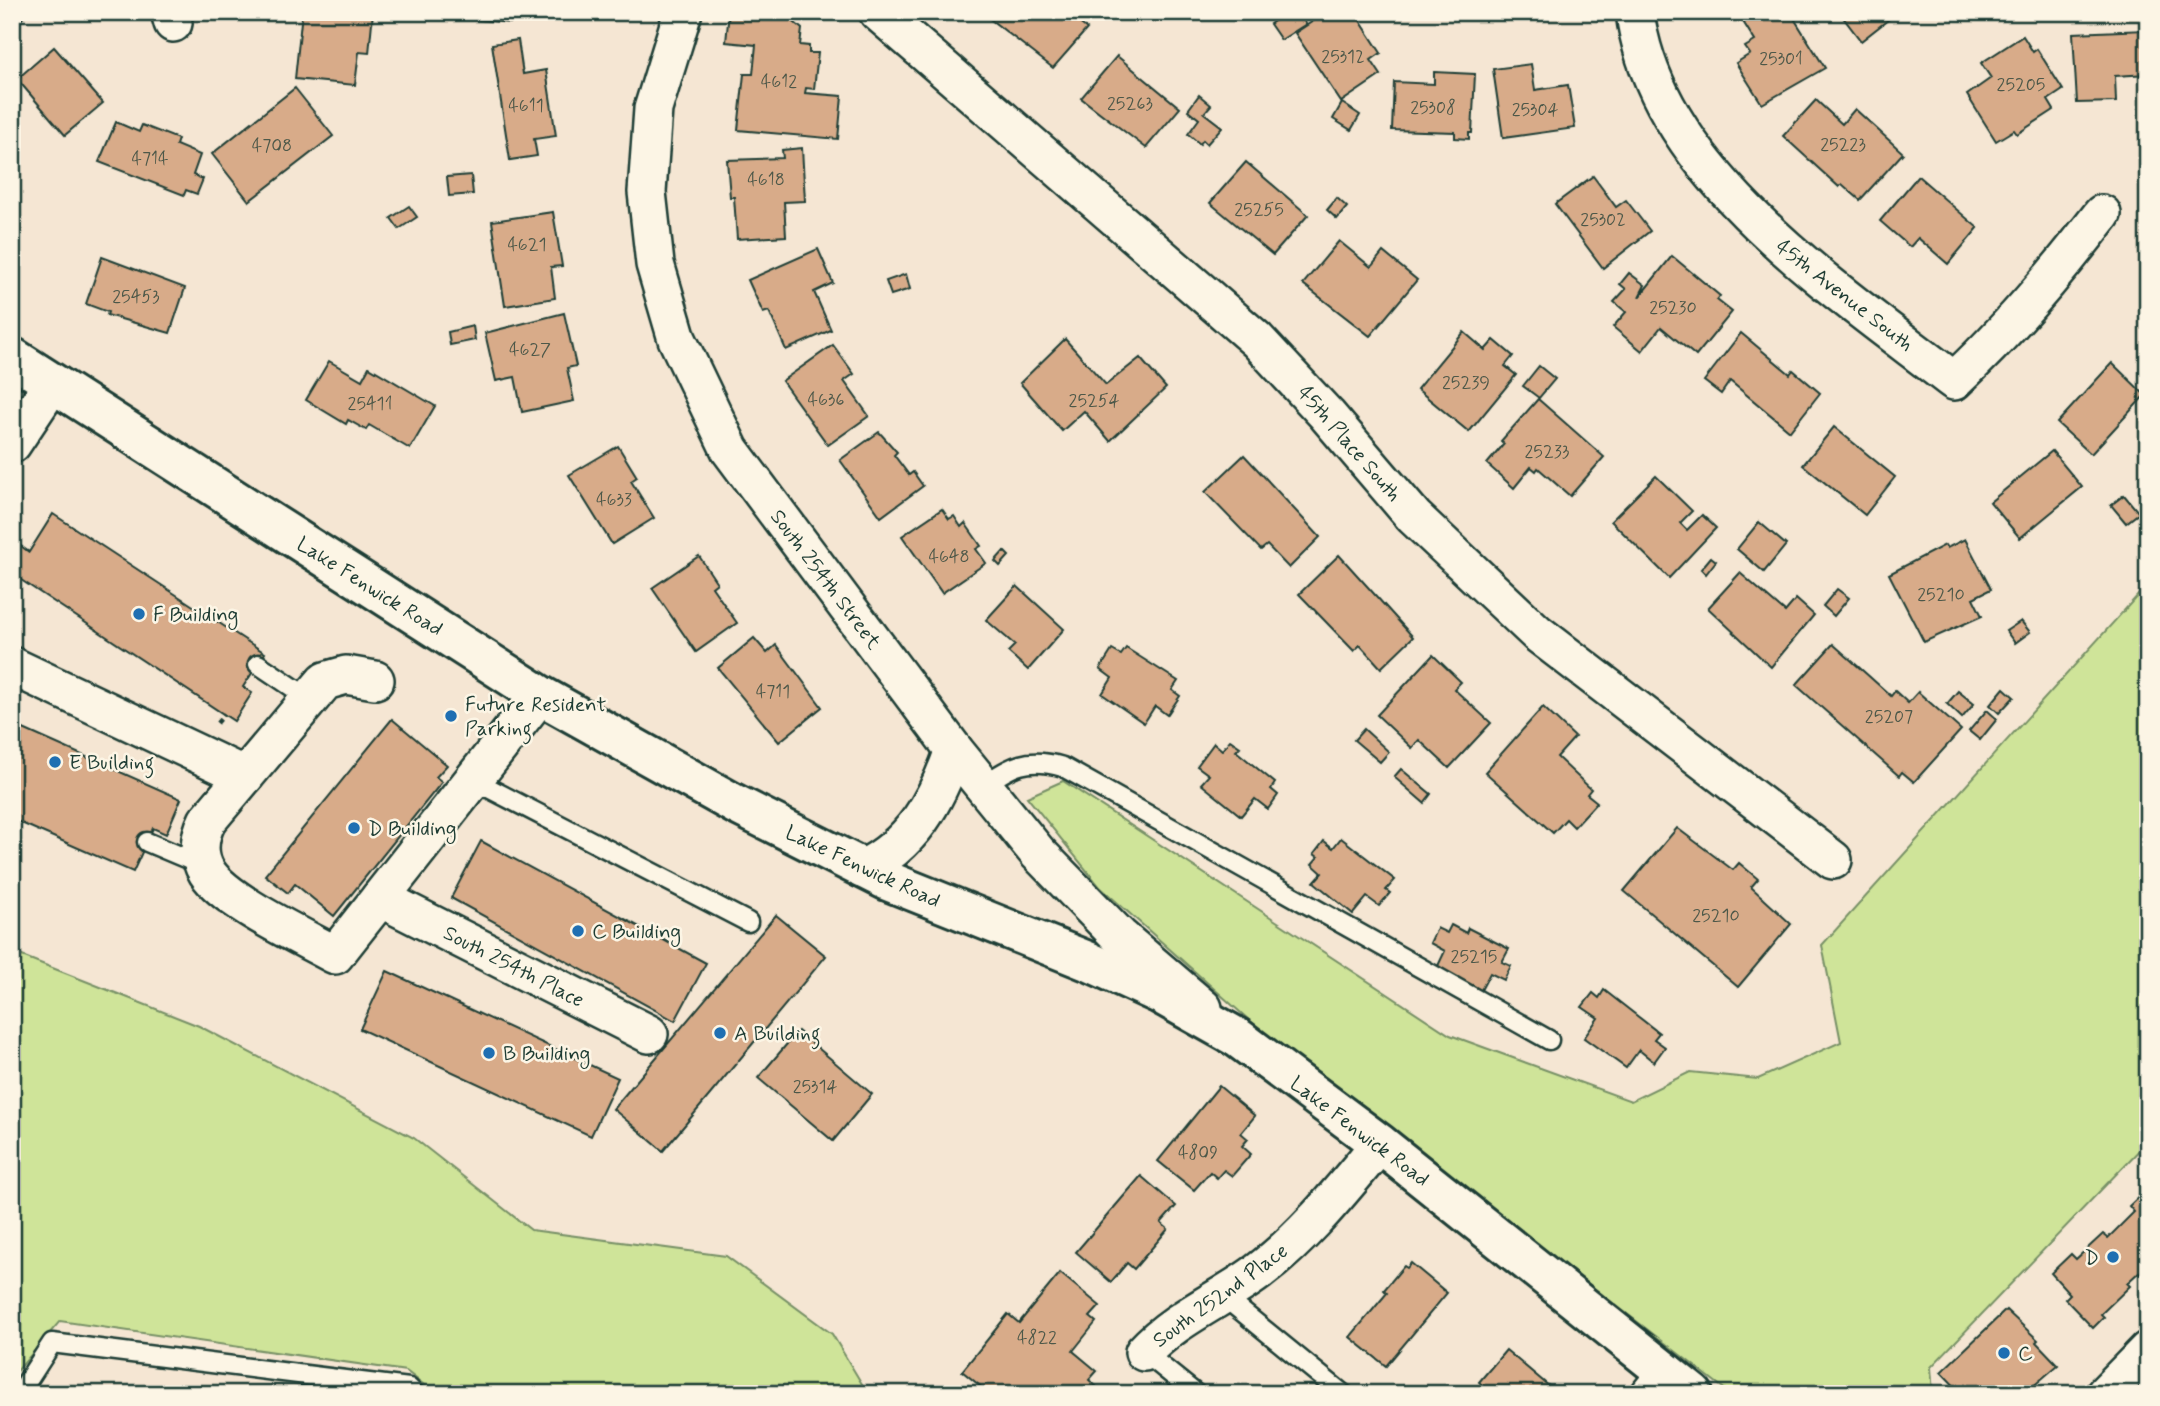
<svg xmlns="http://www.w3.org/2000/svg" width="2160" height="1406" font-family="Mynerve,sans-serif">
	<style>
		.green { fill: #cfe499; stroke: #779066; stroke-width: 2 }
		.building { fill: #d8ab89; stroke: #1f3d34; stroke-width: 2 }
		.lines { fill: none; stroke-linecap: round; stroke-linejoin: round }
		.service-casing { stroke: #1f3d34; stroke-width: 23 }
		.minor-casing { stroke: #1f3d34; stroke-width: 42 }
		.tertiary-casing { stroke: #1f3d34; stroke-width: 44 }
		.path { stroke: #1f3d34; stroke-width: 4.5; stroke-dasharray: 5 5; stroke-linecap: butt }
		.service { stroke: #fcf5e5; stroke-width: 18 }
		.minor { stroke: #fcf5e5; stroke-width: 37 }
		.tertiary { stroke: #fcf5e5; stroke-width: 38 }
		.poi-dot { fill: #1f6fb2; stroke: #fcf5e5; stroke-width: 2.5 }
		.labels { text-anchor: middle; stroke-width: 5; stroke-linejoin: round; paint-order: stroke }
		.number-label { font-size: 18px; fill: #4d5849 }
		.street-label { font-size: 21px; fill: #1f3d34; stroke: #fcf5e5 }
		.poi-label { font-size: 21px; fill: #1f3d34; stroke: #fcf5e5; text-anchor: start }
	</style>
	<rect width="100%" height="100%" fill="#f5e6d3"/>
	<filter id="ink" filterUnits="userSpaceOnUse"><feTurbulence type="fractalNoise" baseFrequency=".0143" numOctaves="2"/><feDisplacementMap in="SourceGraphic" scale="14" xChannelSelector="R" yChannelSelector="G"/><feConvolveMatrix kernelMatrix="1 2 1 2 8 2 1 2 1" color-interpolation-filters="sRGB"/></filter>
	<g filter="url(#ink)">
		<g class="green">
			<path d="M2148,584v557l-217,226 2,27h-202l-463,-357 -168,-150 -73,-90 36,-16 387,254 181,66 59,-29 68,7 83,-37 -19,-97z"/>
			<path d="M12,952l187,74 215,112 117,92 195,26 106,78 36,60h-432l-30,-23 -346,-50 -48,56z"/>
		</g>
		<g class="building">
			<path d="M12,12l13,3 -13,17z"/>
			<path d="M302,12h71l-4,41 -10,-1 -4,33 -60,-6z"/>
			<path d="M460,12h51l-1,11 -51,-5z"/>
			<path d="M729,12h53l20,17 -2,16 9,1v7h9l-4,36 -8,-1 -1,5 37,3 -4,43 -100,-9 6,-56h9l3,-29 -30,-3z"/>
			<path d="M989,12h77l21,17 -34,39 -67,-52z"/>
			<path d="M1287,12h11l8,12 -25,16 -11,-16z"/>
			<path d="M1327,12h23l4,6 3,-2 24,37 -10,7 10,15 -40,27 -46,-69z"/>
			<path d="M1754,12h36l35,56 -63,36 -26,-41 14,-9 -5,-7 10,-6 -13,-21z"/>
			<path d="M1839,12h59l-37,29z"/>
			<path d="M2146,30l2,44 -33,2 1,26 -39,1 -4,-70z"/>
			<path d="M2023,36l10,16 4,-3 26,41 -15,10 6,10 -37,24 -3,-4 -18,11 -29,-46 24,-17 -10,-15z"/>
			<path d="M518,40l5,34 23,-4 10,66 -22,3 3,17 -27,4 -18,-116z"/>
			<path d="M54,47l49,56 -38,32 -48,-56z"/>
			<path d="M1117,56l63,52 -34,40 -65,-50z"/>
			<path d="M1531,64l4,26 33,-5 7,43 -72,10 -10,-69z"/>
			<path d="M1434,72l41,2 -3,59h-3v6l-14,-1v-6l-63,-2 2,-48 40,2z"/>
			<path d="M295,88l38,48 -84,65 -37,-47z"/>
			<path d="M1199,95l12,10 -7,8 18,14 -15,17 -4,-4 -3,4 -12,-10 11,-15 -11,-9z"/>
			<path d="M1816,100l26,24 13,-15 48,44 -43,47 -18,-16 -3,3 -56,-51z"/>
			<path d="M1342,103l18,12 -9,15 -18,-11z"/>
			<path d="M116,122l23,10 3,-7 36,14 -2,6 24,10 -7,20 10,4 -6,15 -11,-4 -2,5 -85,-33z"/>
			<path d="M802,148l3,53 -21,1 2,34 -49,3 -3,-42h-4l-3,-37 56,-2 -1,-8z"/>
			<path d="M1246,162l62,53 -35,40 -63,-52z"/>
			<path d="M471,175l2,19 -24,2 -2,-19z"/>
			<path d="M1593,176l23,31 10,-7 24,31 -47,37 -48,-64z"/>
			<path d="M1918,176l60,52 -30,36 -30,-26 -8,9 -30,-26z"/>
			<path d="M1337,198l10,9 -10,12 -10,-9z"/>
			<path d="M409,206l8,11 -18,12 -8,-11z"/>
			<path d="M553,212l9,54 -11,1 4,31 -50,8 -13,-85z"/>
			<path d="M1339,241l32,26 12,-15 34,28 -47,56 -67,-52z"/>
			<path d="M818,249l15,34 -19,9 17,38 -45,20 -17,-39 -6,2 -15,-33z"/>
			<path d="M1672,256l48,40 -3,4 15,12 -36,44 -35,-29 -19,24 -29,-24 13,-15 -12,-10 12,-13 -6,-5 9,-11 16,12 -6,12z"/>
			<path d="M102,257l83,31 -15,45 -63,-18 1,-3 -22,-8z"/>
			<path d="M906,274l4,15 -19,6 -5,-14z"/>
			<path d="M564,313l12,53 -9,2 7,33 -52,11 -7,-35 -19,4 -11,-48z"/>
			<path d="M473,326l2,14 -25,5 -2,-13z"/>
			<path d="M1464,332l21,18 9,-10 19,16 -8,10 11,9 -47,57 -52,-43z"/>
			<path d="M1741,333l49,41 3,-4 27,23 -30,38 -60,-50 -9,13 -17,-13z"/>
			<path d="M1065,339l41,46 34,-27 26,30 -56,53 -26,-30 -22,20 -42,-48z"/>
			<path d="M833,345l21,29 -10,7 25,35 -41,29 -46,-64z"/>
			<path d="M329,361l33,19 7,-13 66,39 -25,43 -41,-24 -3,5 -18,-10 -2,4 -40,-24z"/>
			<path d="M2112,363l33,32 -54,59 -34,-31z"/>
			<path d="M1539,366l16,13 -16,19 -16,-12z"/>
			<path d="M1538,399l66,58 -34,39 -32,-28 -2,3 -5,-4 -17,21 -27,-24 17,-20 -3,-3z"/>
			<path d="M1834,427l61,50 -30,38 -62,-50z"/>
			<path d="M879,432l18,20 -3,3 15,20 4,-3 10,14 -42,31 -41,-57z"/>
			<path d="M618,446l19,31 -6,4 23,37 -42,26 -43,-69z"/>
			<path d="M2052,451l30,36 -62,51 -30,-36z"/>
			<path d="M1244,455l76,82 -31,31 -22,-23 -6,5 -56,-58z"/>
			<path d="M1656,476l36,35 -12,12 7,7 15,-15 14,13 -47,50 -58,-57z"/>
			<path d="M2124,495l15,18 -13,10 -15,-18z"/>
			<path d="M942,509l7,10 5,-3 7,11 4,-4 16,23 -5,3 10,14 -44,30 -40,-57z"/>
			<path d="M53,514l212,139 -22,34 9,6 -18,28 -222,-147v-21l6,-9 11,8z"/>
			<path d="M1759,522l27,23 -22,27 -27,-23z"/>
			<path d="M1965,539l26,50 -18,9 9,18 -58,26 -35,-68 56,-29 2,3z"/>
			<path d="M1004,551l5,5 -9,10 -5,-5z"/>
			<path d="M1339,555l74,82 -32,31 -21,-23 -6,6 -55,-57z"/>
			<path d="M699,556l18,27 -5,4 25,36 -41,29 -44,-64z"/>
			<path d="M1711,557l5,4 -10,13 -5,-5z"/>
			<path d="M1740,573l45,39 11,-13 18,16 -43,52 -63,-59z"/>
			<path d="M1017,586l47,43 -36,41 -20,-18 7,-7 -29,-25z"/>
			<path d="M1837,589l12,9 -15,18 -11,-10z"/>
			<path d="M2021,621l9,11 -15,11 -9,-12z"/>
			<path d="M754,638l13,15 9,-8 46,62 -43,35 -61,-74z"/>
			<path d="M1833,644l58,52 4,-5 13,12 10,-11 43,38 -47,52 -12,-10 -3,4 -103,-91z"/>
			<path d="M1126,648l52,33 -6,9 8,6 -13,19 -12,-9 -11,17 -42,-29 10,-16 -12,-9 12,-19 9,5z"/>
			<path d="M1433,655l28,27 -7,7 37,34 -42,45 -30,-28 -7,8 -35,-33z"/>
			<path d="M2004,688l10,9 -15,16 -9,-8z"/>
			<path d="M1958,691l16,13 -12,14 -15,-14z"/>
			<path d="M1543,707l32,30 -18,20 34,32 -4,5 10,8 -23,25 -8,-8 -13,14 -68,-61z"/>
			<path d="M1987,710l10,9 -17,21 -11,-9z"/>
			<path d="M392,719l55,46 -11,12 6,5 -108,134 -39,-32 -7,9 -23,-18z"/>
			<path d="M12,724l169,75 -15,35 -13,-6 -20,44 -121,-53z"/>
			<path d="M1364,729l25,23 -9,10 -26,-22z"/>
			<path d="M1230,740l10,7 -4,4 39,32 -4,6 7,6 -10,14 -13,-10 -14,17 -40,-32 8,-9 -12,-9 17,-23 8,7z"/>
			<path d="M1401,769l30,25 -7,9 -30,-26z"/>
			<path d="M1677,828l56,42 6,-7 19,16 -7,8 40,37 -53,63 -114,-96z"/>
			<path d="M1341,838l54,42 -9,10 4,3 -11,13 -12,-9 -14,17 -39,-32 8,-9 -10,-9 6,-7 -4,-3 10,-13 9,7z"/>
			<path d="M481,841l225,122 -31,58 -224,-123z"/>
			<path d="M776,915l50,41 -163,195 -50,-42z"/>
			<path d="M1451,925l15,8 2,-5 41,21 -7,13 9,4 -7,14 -14,-7 -10,19 -44,-22 9,-19 -15,-8 7,-15 10,5z"/>
			<path d="M387,971l231,107 -27,58 -231,-107z"/>
			<path d="M1604,990l55,43 -5,6 11,8 -11,15 -15,-12 -13,18 -42,-30 14,-20 -16,-11 11,-14 6,5z"/>
			<path d="M798,1031l74,63 -39,47 -75,-63z"/>
			<path d="M1219,1086l36,30 -14,17 7,6 -6,7 9,8 -19,22 -8,-6 -7,8 -7,-6 -16,18 -36,-29z"/>
			<path d="M1141,1176l35,30 -15,17 7,6 -34,40 -7,-6 -16,19 -35,-30z"/>
			<path d="M2148,1188v85l-4,4 -5,-5 -12,11 3,3 -29,28 3,3 -11,11 -28,-29 5,-5 -19,-21 20,-19 5,5 27,-25 5,4 26,-26 -5,-6z"/>
			<path d="M1411,1263l36,30 -61,73 -36,-29 37,-44 -3,-3 20,-24 3,2z"/>
			<path d="M1060,1273l40,33 -10,11 6,5 -23,29 24,20 -8,9 16,14h-115l-28,-23 46,-57 11,9z"/>
			<path d="M2006,1310l32,30 -2,2 22,23 -34,29h-62l-21,-22z"/>
			<path d="M1506,1350l50,42 -2,2h-62l-13,-12z"/>
		</g>
		<g class="lines">
			<defs>
				<g id="service">
					<path d="M258,664l52,35"/>
					<path d="M473,780l275,142"/>
					<path d="M983,786c28,-21 45,-29 80,-19l486,273"/>
					<path d="M147,842l57,24"/>
					<path d="M1223,1296l120,98"/>
					<path d="M1144,1352l52,42"/>
					<path d="M19,1394l33,-51 357,45 6,6"/>
				</g>
				<g id="minor">
					<path d="M170,12l3,11"/>
					<path d="M683,12l-30,97 -6,83 8,72 22,75 53,111 224,300 84,103 81,83 84,72"/>
					<path d="M878,12l379,328 70,75 87,102 123,116 296,227"/>
					<path d="M1635,12c19,159 202,278 319,369 55,-51 102,-107 148,-167"/>
					<path d="M12,444l40,-60"/>
					<path d="M12,666l233,110"/>
					<path d="M375,680l-29,-5 -21,6 -118,140c-8,16 -10,35 0,51 19,30 96,65 128,83l205,-260"/>
					<path d="M862,869c50,-24 74,-67 92,-119"/>
					<path d="M380,898l269,136"/>
					<path d="M1144,1352c31,-34 78,-53 114,-80 48,-36 84,-83 122,-128"/>
					<path d="M1650,1394l17,-21"/>
					<path d="M2105,1394l43,-44"/>
				</g>
				<path id="tertiary" d="M12,357l528,338 195,109 153,77 202,81 70,32 78,44 142,106 313,250"/>
			</defs>
			<use href="#service" class="service-casing"/>
			<use href="#minor" class="minor-casing"/>
			<use href="#tertiary" class="tertiary-casing"/>
			<path class="path" d="M217,723l8,-9"/>
			<use href="#service" class="service"/>
			<use href="#minor" class="minor"/>
			<use href="#tertiary" class="tertiary"/>
		</g>
	</g>
	<g class="poi-dot">
		<circle cx="139" cy="614" r="7"/>
		<circle cx="451" cy="716" r="7"/>
		<circle cx="55" cy="762" r="7"/>
		<circle cx="354" cy="828" r="7"/>
		<circle cx="578" cy="931" r="7"/>
		<circle cx="720" cy="1033" r="7"/>
		<circle cx="489" cy="1053" r="7"/>
		<circle cx="2113" cy="1257" r="7"/>
		<circle cx="2004" cy="1353" r="7"/>
	</g>
	<g class="labels">
		<g class="number-label">
			<text x="1343" y="62">25312</text>
			<text x="1781" y="64">25301</text>
			<text x="779" y="87">4612</text>
			<text x="2021" y="90">25205</text>
			<text x="1130" y="109">25263</text>
			<text x="526" y="111">4611</text>
			<text x="1433" y="113">25308</text>
			<text x="1535" y="115">25304</text>
			<text x="1843" y="150">25223</text>
			<text x="272" y="151">4708</text>
			<text x="150" y="164">4714</text>
			<text x="766" y="185">4618</text>
			<text x="1259" y="215">25255</text>
			<text x="1603" y="225">25302</text>
			<text x="527" y="250">4621</text>
			<text x="136" y="302">25453</text>
			<text x="1673" y="313">25230</text>
			<text x="530" y="355">4627</text>
			<text x="1466" y="388">25239</text>
			<text x="826" y="405">4636</text>
			<text x="1094" y="406">25254</text>
			<text x="370" y="409">25411</text>
			<text x="1547" y="457">25233</text>
			<text x="614" y="505">4633</text>
			<text x="949" y="562">4648</text>
			<text x="1941" y="600">25210</text>
			<text x="773" y="697">4711</text>
			<text x="1889" y="722">25207</text>
			<text x="1716" y="921">25210</text>
			<text x="1474" y="962">25215</text>
			<text x="815" y="1092">25314</text>
			<text x="1198" y="1158">4809</text>
			<text x="1037" y="1343">4822</text>
		</g>
		<g class="street-label">
			<text transform="translate(1845 295) rotate(38)" y="7">45th Avenue South</text>
			<text transform="translate(1350 443) rotate(49)" y="7">45th Place South</text>
			<text transform="translate(826 579) rotate(53)" y="7">South 254th Street</text>
			<text transform="translate(370 586) rotate(32)" y="7">Lake Fenwick Road</text>
			<text transform="translate(863 866) rotate(25)" y="7">Lake Fenwick Road</text>
			<text transform="translate(514 966) rotate(27)" y="7">South 254th Place</text>
			<text transform="translate(1360 1131) rotate(37)" y="7">Lake Fenwick Road</text>
			<text transform="translate(1220 1295) rotate(-36)" y="7">South 252nd Place</text>
		</g>
		<g class="poi-label">
			<text x="153" y="621">F Building</text>
			<text x="465" y="711">Future Resident<tspan x="465" dy="24">Parking</tspan></text>
			<text x="69" y="769">E Building</text>
			<text x="368" y="835">D Building</text>
			<text x="592" y="938">C Building</text>
			<text x="734" y="1040">A Building</text>
			<text x="503" y="1060">B Building</text>
			<text x="2099" y="1264" text-anchor="end">D</text>
			<text x="2018" y="1360">C</text>
		</g>
	</g>
	<rect width="2160" height="1406" fill="none" stroke="#fcf5e5" stroke-width="42"/>
	<rect x="21" y="21" width="2118" height="1364" fill="none" stroke="#1f3d34" stroke-width="2.5" filter="url(#ink)"/>
</svg>
